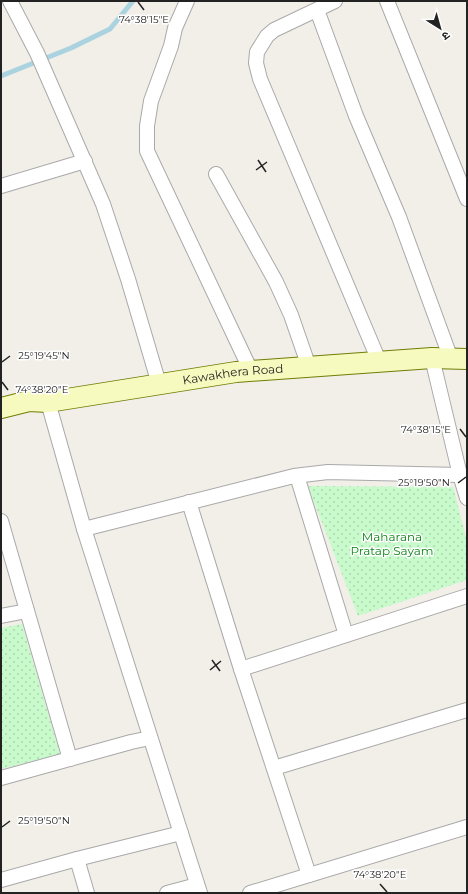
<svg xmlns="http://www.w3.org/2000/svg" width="468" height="894" font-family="Montserrat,'Noto Sans Devanagari',sans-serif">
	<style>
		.park { fill: url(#park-dots) }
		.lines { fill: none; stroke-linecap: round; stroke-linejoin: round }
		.stream { stroke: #aad3df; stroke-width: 5 }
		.street-casing { stroke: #a9a9a9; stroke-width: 16 }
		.secondary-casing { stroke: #707d05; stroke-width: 22 }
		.street { stroke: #fff; stroke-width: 14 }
		.secondary { stroke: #f7fabf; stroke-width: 20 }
		.ticks { fill: none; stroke: #222; stroke-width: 1.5 }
		.labels { text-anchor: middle; stroke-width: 3; stroke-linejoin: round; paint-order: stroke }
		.street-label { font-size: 12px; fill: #222; stroke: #fff }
		.park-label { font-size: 12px; fill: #0c8416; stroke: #fff }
		.ticks-label { font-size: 10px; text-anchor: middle; fill: #222; stroke: #fff; stroke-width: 3; stroke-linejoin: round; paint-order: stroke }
	</style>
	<defs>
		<pattern id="park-dots" width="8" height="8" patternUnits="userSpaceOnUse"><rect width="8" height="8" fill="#c8facc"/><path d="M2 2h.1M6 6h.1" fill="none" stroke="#acd6af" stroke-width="1.8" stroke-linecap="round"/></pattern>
	</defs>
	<rect width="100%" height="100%" fill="#f2efe9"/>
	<g class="park">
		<path d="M308,486l145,1 14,54v39l-109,36z"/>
		<path d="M22,624l38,130 -59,15v-141z"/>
	</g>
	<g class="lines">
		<path class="stream" d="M1,76l70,-28 39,-19 23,-28"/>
		<defs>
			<g id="street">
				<path d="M10,1l27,52 66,151 25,75 31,105"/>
				<path d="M187,1l-12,27 -4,18 -20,55 -4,25v25l104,220"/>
				<path d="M335,1l-61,29 -7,6 -10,16 -1,11 4,16 119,282"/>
				<path d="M387,1l80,198"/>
				<path d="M317,10l39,106 43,101 52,142"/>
				<path d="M216,174l60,108 15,33 18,52"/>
				<path d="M1,186l84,-25"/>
				<path d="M432,358l28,117 7,23"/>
				<path d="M48,402l36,127 116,364"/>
				<path d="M297,476l49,159"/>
				<path d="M189,502l52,167 68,206"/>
				<path d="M1,521l69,238"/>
				<path d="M84,529l210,-53 34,-4 132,3"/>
				<path d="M1,616l26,-5"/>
				<path d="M241,669l226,-73"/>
				<path d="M274,768l193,-58"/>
				<path d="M1,778l130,-36 19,-4"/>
				<path d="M77,859l10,34"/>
				<path d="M1,880l76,-21 104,-26"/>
				<path d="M167,893l30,-8"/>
				<path d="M250,893l217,-66"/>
			</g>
			<g id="secondary">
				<path id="s1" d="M1,408l28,-7 19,1 188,-30 196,-14 35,1"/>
			</g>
		</defs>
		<use href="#street" class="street-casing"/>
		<use href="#secondary" class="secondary-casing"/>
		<use href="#street" class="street"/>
		<use href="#secondary" class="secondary"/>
	</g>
	<path class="ticks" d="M138,2l6,8M258,160l8,12M256,170l11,-8M2,362l8,-6M2,382l6,8M460,429l6,8M458,483l8,-6M212,660l8,11M210,670l11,-9M2,827l8,-6M380,884l7,8"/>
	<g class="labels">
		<g class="street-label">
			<text dy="4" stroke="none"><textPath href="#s1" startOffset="235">Kawakhera Road</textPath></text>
		</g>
		<g class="park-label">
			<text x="392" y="541">Maharana<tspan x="392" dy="14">Pratap Sayam</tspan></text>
		</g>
	</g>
	<g class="ticks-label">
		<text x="144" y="23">74°38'15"E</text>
		<text x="44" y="359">25°19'45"N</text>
		<text x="42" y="393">74°38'20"E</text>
		<text x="426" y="433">74°38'15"E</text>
		<text x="424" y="486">25°19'50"N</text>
		<text x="44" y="824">25°19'50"N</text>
		<text x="380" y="878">74°38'20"E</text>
	</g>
	<rect width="468" height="894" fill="none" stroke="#222222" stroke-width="4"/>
	<g transform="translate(440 28) rotate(143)" stroke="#ffffff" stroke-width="3" paint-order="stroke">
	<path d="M0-3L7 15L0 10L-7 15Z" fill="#222222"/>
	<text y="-6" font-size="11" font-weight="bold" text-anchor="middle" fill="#222222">उ</text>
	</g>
</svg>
